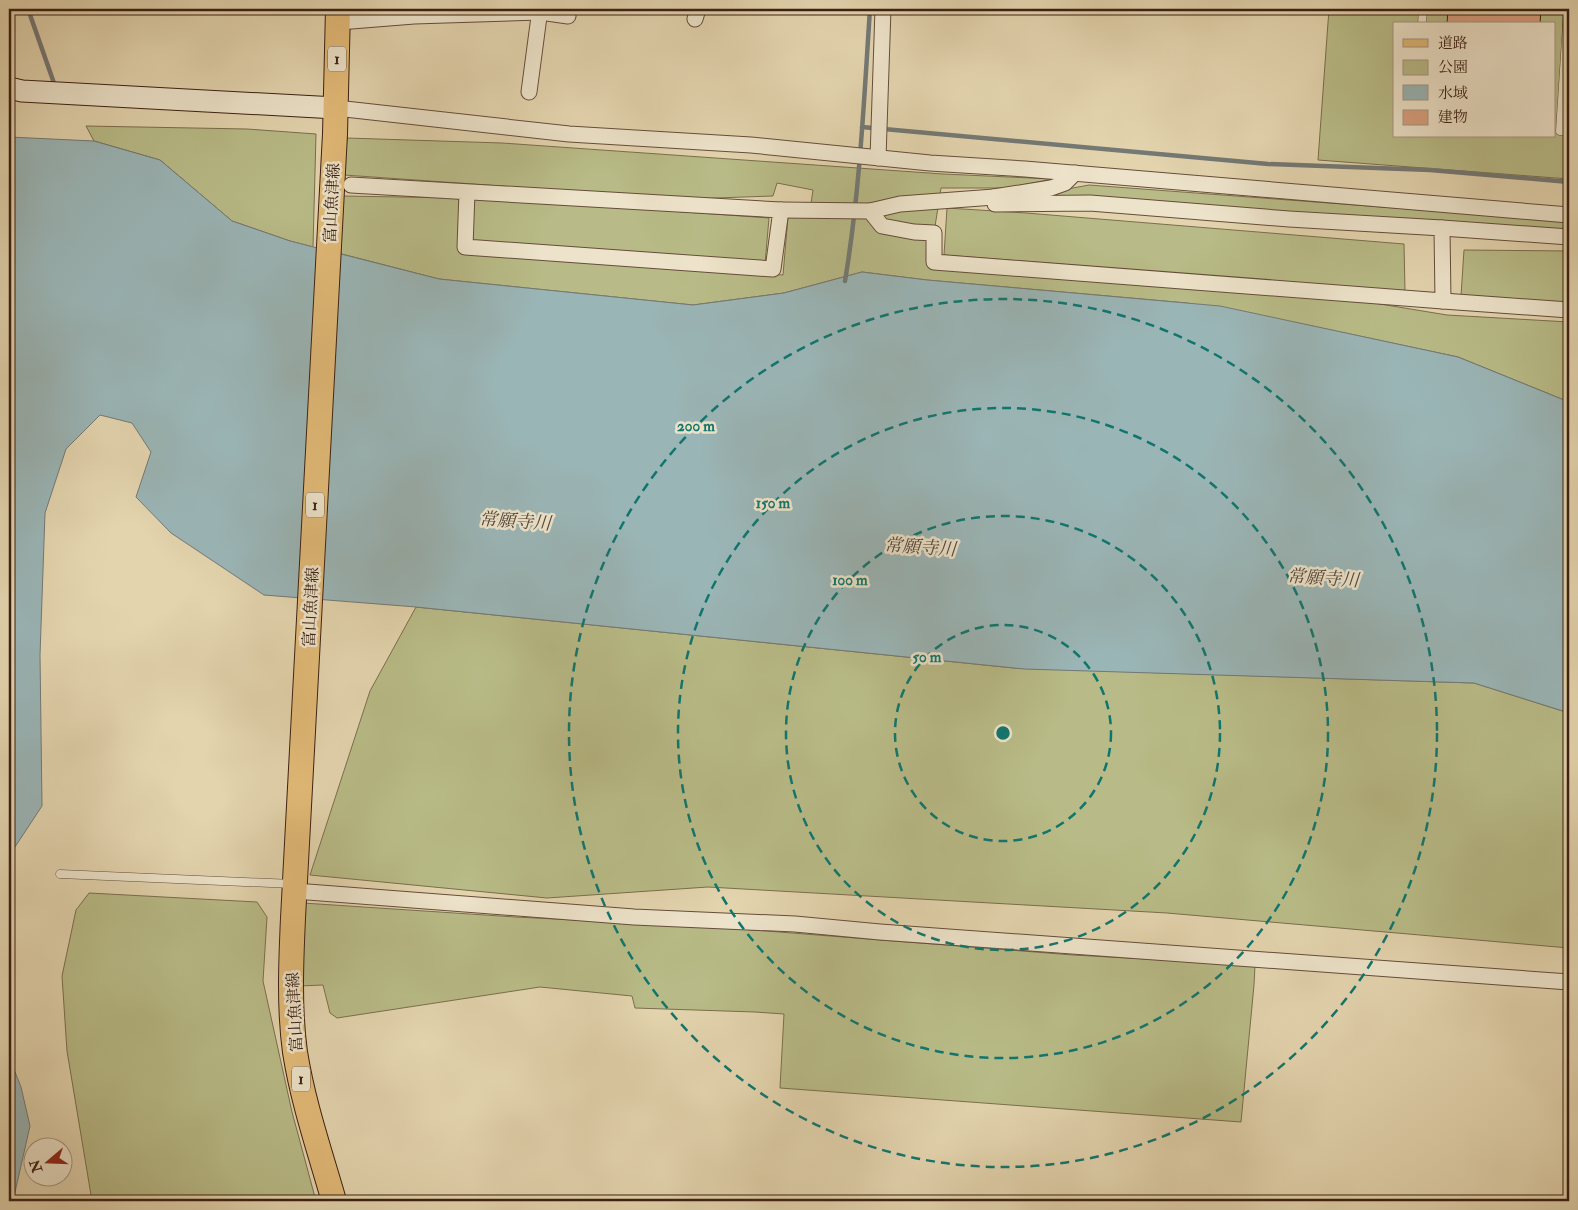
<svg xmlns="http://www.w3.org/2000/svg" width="1578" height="1210" font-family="'IM FELL Double Pica','Noto Serif JP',serif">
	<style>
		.green { fill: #b8bb87; stroke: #7a6e4d; fill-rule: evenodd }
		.water { fill: #9ab5b6; stroke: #747975 }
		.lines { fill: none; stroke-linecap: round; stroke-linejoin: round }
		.stream { stroke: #747975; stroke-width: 4.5 }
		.building { fill: #d9a080; stroke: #3b2013 }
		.lane-casing { stroke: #654d3a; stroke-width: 9 }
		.street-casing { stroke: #654d3a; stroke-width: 17 }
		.secondary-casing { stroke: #3b2013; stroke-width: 23 }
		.primary-casing { stroke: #3b2013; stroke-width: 26 }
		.lane { stroke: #ede3ca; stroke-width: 8 }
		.street { stroke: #ede3ca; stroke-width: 15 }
		.secondary { stroke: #ede3ca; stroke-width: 21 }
		.primary { stroke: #e2ba77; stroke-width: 24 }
		.ring { fill: none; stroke: #0f766e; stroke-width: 2.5; stroke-dasharray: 9 6 }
		.labels { text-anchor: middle; stroke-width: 5; stroke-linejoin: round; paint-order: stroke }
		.shield { fill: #ede3ca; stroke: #705a4a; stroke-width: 1 }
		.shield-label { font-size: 15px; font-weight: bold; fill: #3b2013 }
		.street-label { font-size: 16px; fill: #3b2013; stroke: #ede3ca }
		.water-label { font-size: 18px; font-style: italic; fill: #53453c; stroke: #ede3ca }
		.centre { fill: #0f766e; stroke: #ede3ca; stroke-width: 2.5 }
		.ring-label { font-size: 15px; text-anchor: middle; font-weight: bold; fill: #0f766e; stroke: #ede3ca; stroke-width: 5; stroke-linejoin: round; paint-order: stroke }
	</style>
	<rect width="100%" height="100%" fill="#e3d4ae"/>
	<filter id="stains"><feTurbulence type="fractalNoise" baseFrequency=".004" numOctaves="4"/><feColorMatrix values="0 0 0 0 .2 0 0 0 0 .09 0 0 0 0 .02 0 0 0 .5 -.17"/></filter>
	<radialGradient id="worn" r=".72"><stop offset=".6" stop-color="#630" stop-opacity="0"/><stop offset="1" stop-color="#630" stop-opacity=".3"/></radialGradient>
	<g class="green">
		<path d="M1329,9h240v170l-251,-19zM1394,24h160v112h-160z"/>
		<path d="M86,126l161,3 69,5 -3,113 -23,-6 -58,-20 -72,-61 -66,-19z"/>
		<path d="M347,138l155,5 441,31 110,5 -47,9h-65l-12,77 445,38 73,12 122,7v80l-111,-45 -151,-32 -120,-22 -260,-23 -65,-8 -78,21 -91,12 -254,-26 -101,-26 5,-57 116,2 1,55 323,22 5,-58h21l4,-27 -36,-7 -4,13 -86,3 -343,-24z"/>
		<path d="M1089,185l480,36v9l-550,-32z"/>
		<path d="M473,197l296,21 -4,46 -293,-21z"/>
		<path d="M947,208l79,5 378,31 1,47 -461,-36z"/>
		<path d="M1464,250l105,1v53l-108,-8z"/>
		<path d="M416,607l598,61 460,15 95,30v235l-402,-35 -459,-26 -161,11 -237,-23 60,-184z"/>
		<path d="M89,893l168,9 10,15 -4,64 29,131 24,89h-224l-25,-150 -5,-75 14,-66z"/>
		<path d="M303,903l212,14 200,10 358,28 182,10 -1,20 -13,137 -461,-34 4,-74 -29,-2 -120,-4 -3,-12 -92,-9 -203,31 -7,-5 -7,-28 -24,1z"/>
	</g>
	<g class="water">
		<path d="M9,137l85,4 66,19 72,61 58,20 149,38 254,26 91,-12 78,-21 65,8 293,26 238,51 111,45v311l-95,-30 -450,-14 -608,-62 -152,-12 -93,-62 -35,-36 15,-45 -19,-29 -32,-8 -34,34 -21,64 -5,142 2,151 -33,50z"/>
		<path d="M9,1057l12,30 9,39 -17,75h-4z"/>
	</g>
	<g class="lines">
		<g class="stream">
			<path d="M28,9l27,77"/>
			<path d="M862,127l406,37 162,6 139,12"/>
			<path d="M845,281c15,-90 19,-182 25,-272"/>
		</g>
	</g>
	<path class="building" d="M1448,9h93l-1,15h-93z"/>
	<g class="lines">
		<defs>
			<g id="lane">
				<path d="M1568,9l-8,122 9,1"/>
				<path d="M1422,24l1,-15"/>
				<path d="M60,874l233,10"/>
			</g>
			<g id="street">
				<path d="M695,19l3,-10"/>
				<path d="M339,22l75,-6 126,-4 28,4"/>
				<path d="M529,92l11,-83"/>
				<path d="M336,108l233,26 182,11 179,18 95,6 544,46"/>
				<path d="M878,158l5,-149"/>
				<path d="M351,185l430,25 -8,59 -308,-22 2,-55"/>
				<path d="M781,210l89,1 12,15 32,6 20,1v29l509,39 -1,-73 -153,-9 -199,-16 -95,1 -1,-7 57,-9 14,-5 10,-10"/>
				<path d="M870,211l30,-7 94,-7"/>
				<path d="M1442,228l127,9"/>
				<path d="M1443,301l126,9"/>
				<path d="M295,891l339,26 161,7 85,8 689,50"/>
			</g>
			<path id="secondary" d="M9,88l13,3 314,17"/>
			<path id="primary" d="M334,1201c-14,-49 -31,-98 -39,-149 -6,-44 -4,-90 -2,-134l42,-784 3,-125"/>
		</defs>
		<use href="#lane" class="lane-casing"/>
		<use href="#street" class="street-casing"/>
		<use href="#secondary" class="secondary-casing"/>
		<use href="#primary" class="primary-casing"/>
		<use href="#lane" class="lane"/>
		<use href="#street" class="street"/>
		<use href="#secondary" class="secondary"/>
		<use href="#primary" class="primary"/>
	</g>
	<g class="ring">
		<circle cx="1003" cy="733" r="108"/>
		<circle cx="1003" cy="733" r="217"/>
		<circle cx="1003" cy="733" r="325"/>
		<circle cx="1003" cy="733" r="434"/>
	</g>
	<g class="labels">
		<g class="shield">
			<rect x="328" y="46.5" width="18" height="25" rx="4"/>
			<rect x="306" y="492.5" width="18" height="25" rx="4"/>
			<rect x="292" y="1066.5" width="18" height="25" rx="4"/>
		</g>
		<g class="shield-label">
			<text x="337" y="64">1</text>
			<text x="315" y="510">1</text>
			<text x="301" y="1084">1</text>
		</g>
		<g class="street-label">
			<text transform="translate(331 203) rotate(-87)" y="6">富山魚津線</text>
			<text transform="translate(310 607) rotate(-87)" y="6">富山魚津線</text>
			<text transform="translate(294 1012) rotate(-93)" y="6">富山魚津線</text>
		</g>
		<g class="water-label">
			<text transform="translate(515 521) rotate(4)" y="6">常願寺川</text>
			<text transform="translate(920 547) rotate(4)" y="6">常願寺川</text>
			<text transform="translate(1323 578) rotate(4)" y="6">常願寺川</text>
		</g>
	</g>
	<circle cx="1003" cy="733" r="8" class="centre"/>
	<g class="ring-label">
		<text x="696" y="431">200 m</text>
		<text x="773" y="508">150 m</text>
		<text x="850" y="585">100 m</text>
		<text x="927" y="662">50 m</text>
	</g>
	<rect width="1578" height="1210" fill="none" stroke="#e3d4ae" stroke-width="30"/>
	<rect x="10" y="10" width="1558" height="1190" fill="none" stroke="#3b2013" stroke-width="2.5"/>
	<rect x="15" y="15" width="1548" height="1180" fill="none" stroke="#3b2013"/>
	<rect x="1393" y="22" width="162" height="115" fill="#ede3ca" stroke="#a69581"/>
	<rect x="1403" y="39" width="25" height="8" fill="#e2ba77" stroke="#a69581"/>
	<text x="1438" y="48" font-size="15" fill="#3b2013">道路</text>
	<rect x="1403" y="60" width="25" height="15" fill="#b8bb87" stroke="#a69581"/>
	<text x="1438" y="72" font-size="15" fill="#3b2013">公園</text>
	<rect x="1403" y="85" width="25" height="15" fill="#9ab5b6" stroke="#a69581"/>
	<text x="1438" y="98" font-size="15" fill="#3b2013">水域</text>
	<rect x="1403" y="110" width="25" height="15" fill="#d9a080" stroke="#a69581"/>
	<text x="1438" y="122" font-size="15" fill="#3b2013">建物</text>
	<g transform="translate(48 1162) rotate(251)"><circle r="24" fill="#ede3ca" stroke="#a69581"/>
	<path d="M0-4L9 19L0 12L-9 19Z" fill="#8f2418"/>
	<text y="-8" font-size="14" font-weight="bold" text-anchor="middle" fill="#3b2013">N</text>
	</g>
	<rect width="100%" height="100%" filter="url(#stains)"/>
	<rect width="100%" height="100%" fill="url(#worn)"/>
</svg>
